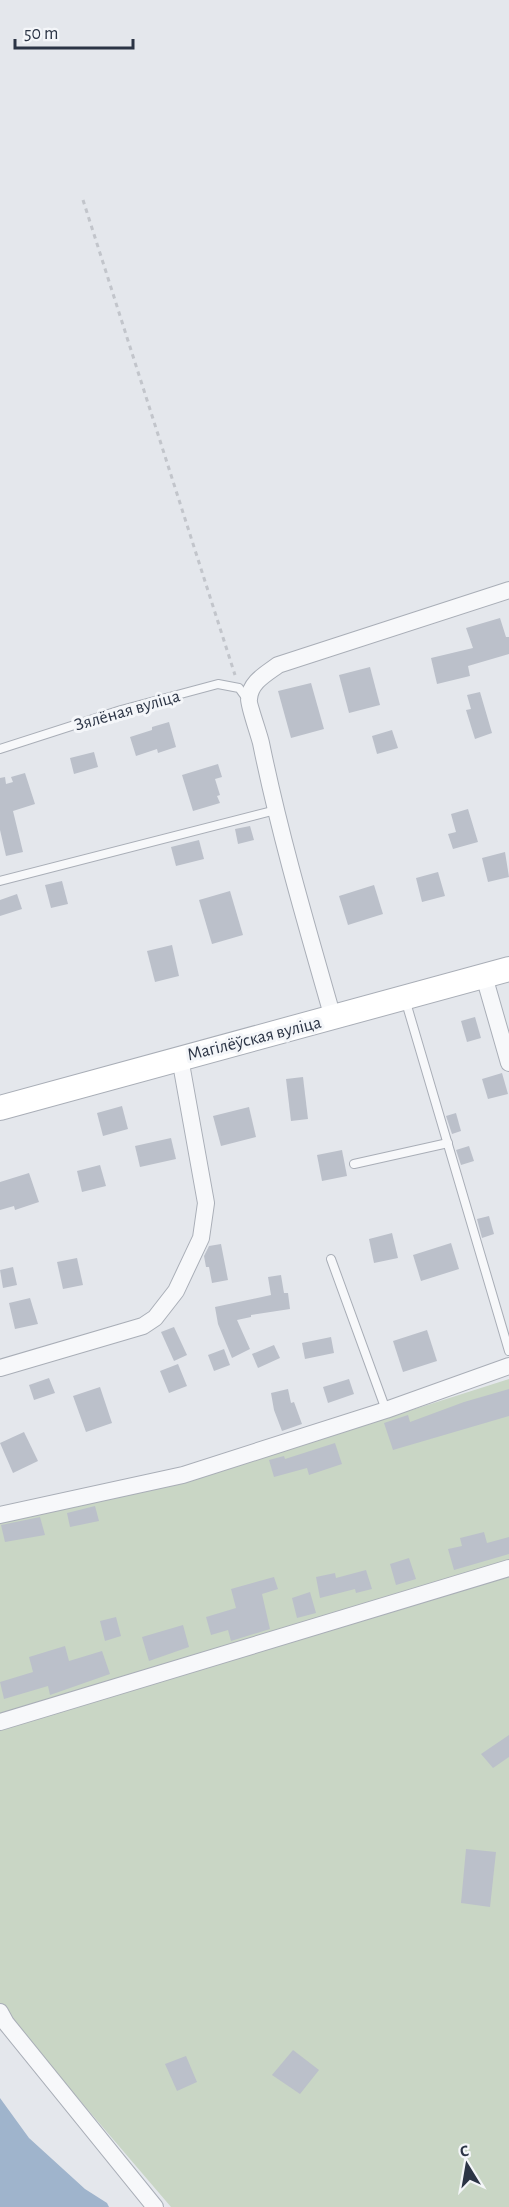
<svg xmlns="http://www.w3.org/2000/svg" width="509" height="2207" font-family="'Alegreya Sans',sans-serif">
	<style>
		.green { fill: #c9d6c5 }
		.water { fill: #9fb4cc }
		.building { fill: #bbc0ca }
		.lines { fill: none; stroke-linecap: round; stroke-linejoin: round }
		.lane-casing { stroke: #a9aeb7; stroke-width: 10 }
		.street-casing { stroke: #a9aeb7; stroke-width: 18 }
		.secondary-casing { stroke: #a9aeb7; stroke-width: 26 }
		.path { stroke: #c2c5cb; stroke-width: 3; stroke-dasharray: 4.5 4.5; stroke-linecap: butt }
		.lane { stroke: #f7f8fa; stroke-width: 8 }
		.street { stroke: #f7f8fa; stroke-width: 16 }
		.secondary { stroke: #fff; stroke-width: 24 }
		.labels { text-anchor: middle; stroke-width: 6; stroke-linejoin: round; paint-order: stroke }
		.street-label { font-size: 18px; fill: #2b3445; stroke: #f4f6f9 }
	</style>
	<rect width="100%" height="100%" fill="#e4e7ec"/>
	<path class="green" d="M509,1379v828h-338l-171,-200v-485l183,-39z"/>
	<path class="water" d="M0,2098l29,40 56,51 22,14 2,4h-109z"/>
	<g class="building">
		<path d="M500,618l6,19h3v17l-41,12 2,10 -33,8 -6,-26 42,-10 -7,-20z"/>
		<path d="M370,667l10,38 -31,8 -10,-38z"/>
		<path d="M311,683l13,46 -33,9 -13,-47z"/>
		<path d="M480,692l12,41 -17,6 -9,-29 5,-1 -4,-14z"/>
		<path d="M169,722l7,25 -18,6 -1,-4 -21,7 -6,-19 22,-7v-3z"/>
		<path d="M392,730l6,18 -21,6 -5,-18z"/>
		<path d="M94,752l4,15 -24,7 -4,-16z"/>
		<path d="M218,764l4,13 -7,2 5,16 -3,1 3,7 -27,8 -11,-36z"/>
		<path d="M25,773l10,31 -22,7 10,41 -17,4 -6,-26v-52l5,-1 1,7 7,-2 -2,-5z"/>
		<path d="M468,809l10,33 -25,7 -5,-15 8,-2 -5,-18z"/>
		<path d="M250,826l4,14 -16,4 -3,-15z"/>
		<path d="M199,840l5,19 -28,7 -5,-19z"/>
		<path d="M505,852l4,25 -21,5 -6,-24z"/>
		<path d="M438,872l7,24 -23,6 -6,-24z"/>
		<path d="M62,881l6,23 -17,4 -6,-23z"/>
		<path d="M374,885l9,29 -35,11 -9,-29z"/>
		<path d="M230,891l13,44 -31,9 -13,-44z"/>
		<path d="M17,894l5,15 -22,7v-16z"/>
		<path d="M172,945l7,31 -24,6 -8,-31z"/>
		<path d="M475,1017l6,21 -14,4 -6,-21z"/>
		<path d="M502,1073l6,21 -20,5 -6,-20z"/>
		<path d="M303,1077l5,42 -17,2 -5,-42z"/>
		<path d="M122,1106l6,23 -25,7 -6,-23z"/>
		<path d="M249,1107l7,30 -35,9 -8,-30z"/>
		<path d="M456,1113l5,18 -9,3 -6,-18z"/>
		<path d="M171,1138l5,21 -36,8 -5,-21z"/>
		<path d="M469,1146l5,15 -13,4 -5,-15z"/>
		<path d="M342,1150l5,26 -25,5 -5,-26z"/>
		<path d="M100,1165l6,21 -24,6 -5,-21z"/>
		<path d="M29,1173l10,29 -24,8 -1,-4 -14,4v-28z"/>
		<path d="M489,1216l5,18 -12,4 -5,-19z"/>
		<path d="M392,1233l6,25 -24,5 -5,-24z"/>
		<path d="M451,1243l8,26 -38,12 -8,-26z"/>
		<path d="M221,1244l7,36 -16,3 -3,-16h-3l-2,-11 5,-10z"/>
		<path d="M77,1258l6,27 -20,4 -6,-27z"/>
		<path d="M13,1267l4,18 -14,3 -3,-18z"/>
		<path d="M281,1275l3,18h4l2,16 -39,6v2l-14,3 13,29 -18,9 -14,-34 -3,-17 56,-12 -3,-18z"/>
		<path d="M30,1298l8,26 -23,5 -6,-26z"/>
		<path d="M174,1327l13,28 -13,6 -13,-29z"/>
		<path d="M427,1330l10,31 -34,11 -10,-31z"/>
		<path d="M331,1337l3,16 -29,6 -3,-16z"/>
		<path d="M274,1345l6,13 -22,10 -6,-14z"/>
		<path d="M224,1349l6,16 -16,6 -6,-16z"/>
		<path d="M178,1364l9,22 -18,7 -9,-22z"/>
		<path d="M49,1378l6,15 -21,7 -5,-15z"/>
		<path d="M349,1379l5,15 -26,9 -5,-16z"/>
		<path d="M100,1387l12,36 -26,9 -13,-36z"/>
		<path d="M288,1389l3,14 3,-1 8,22 -20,7 -8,-21 -3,-17z"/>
		<path d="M509,1389v27l-116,34 -9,-27 24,-8 2,7 54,-20z"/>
		<path d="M24,1432l14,29 -25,12 -13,-30z"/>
		<path d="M335,1443l7,21 -33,11 -2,-7 -33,9 -5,-17 15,-4 1,3z"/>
		<path d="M95,1506l4,15 -29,6 -3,-14z"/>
		<path d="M40,1517l5,18 -40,7 -4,-17z"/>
		<path d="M484,1532l3,11 22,-6v17l-55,16 -6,-21 14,-3 -2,-8z"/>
		<path d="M409,1558l7,21 -20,6 -6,-21z"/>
		<path d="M366,1570l6,19 -16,4 -1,-4 -35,9 -4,-21 19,-4 1,5z"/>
		<path d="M274,1577l4,12 -16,5 8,35 -39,12 -3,-11 -17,5 -5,-18 30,-9 -5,-19z"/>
		<path d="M310,1592l6,21 -19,5 -5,-20z"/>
		<path d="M116,1617l5,19 -16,5 -5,-20z"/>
		<path d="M183,1625l6,22 -40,14 -7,-24z"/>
		<path d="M65,1646l4,15 33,-10 8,23 -60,21 -2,-9 -44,13 -4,-17 33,-10 -4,-15z"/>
		<path d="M509,1735v22l-16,11 -12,-14z"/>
		<path d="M466,1849l30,3 -6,55 -29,-4z"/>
		<path d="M293,2050l26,20 -19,24 -28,-19z"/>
		<path d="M186,2056l11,26 -20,9 -12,-27z"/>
	</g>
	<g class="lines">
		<defs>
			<g id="lane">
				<path d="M0,749l121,-39 97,-26 21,4 8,11"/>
				<path d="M0,881l276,-71"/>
				<path d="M405,999l104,352"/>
				<path d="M354,1164l94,-21"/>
				<path d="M331,1259l55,151"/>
			</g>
			<g id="street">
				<path d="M484,976l25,87"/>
				<path d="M333,1018c-26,-91 -53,-182 -72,-275 -2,-9 -13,-39 -12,-44 1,-17 17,-25 29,-34l231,-75"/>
				<path d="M0,1368l143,-42 12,-8 21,-27 25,-53 5,-35 -26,-145"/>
				<path d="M0,1515l183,-40 203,-65 123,-44"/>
				<path d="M0,1722l509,-154"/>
				<path d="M0,2012l6,11 149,184"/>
			</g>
			<path id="secondary" d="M0,1108l509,-139"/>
		</defs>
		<use href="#lane" class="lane-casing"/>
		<use href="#street" class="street-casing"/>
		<use href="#secondary" class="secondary-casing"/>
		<path class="path" d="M83,200l152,475"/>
		<use href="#lane" class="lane"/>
		<use href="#street" class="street"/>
		<use href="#secondary" class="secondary"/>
	</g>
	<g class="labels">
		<g class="street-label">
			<text transform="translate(127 710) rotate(-16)" y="6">Зялёная вуліца</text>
			<text transform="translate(254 1038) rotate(-14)" y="6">Магілёўская вуліца</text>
		</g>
	</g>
	<g transform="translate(467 2165) rotate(349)" stroke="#f4f6f9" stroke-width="4.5" paint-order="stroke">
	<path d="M0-4.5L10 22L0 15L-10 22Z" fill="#2b3445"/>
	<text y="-9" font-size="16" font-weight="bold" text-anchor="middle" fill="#2b3445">С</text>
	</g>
	<path d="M15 39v9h118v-9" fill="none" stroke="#2b3445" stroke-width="3"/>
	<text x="24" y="39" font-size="18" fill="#2b3445" stroke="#f4f6f9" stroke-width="4.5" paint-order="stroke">50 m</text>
</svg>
